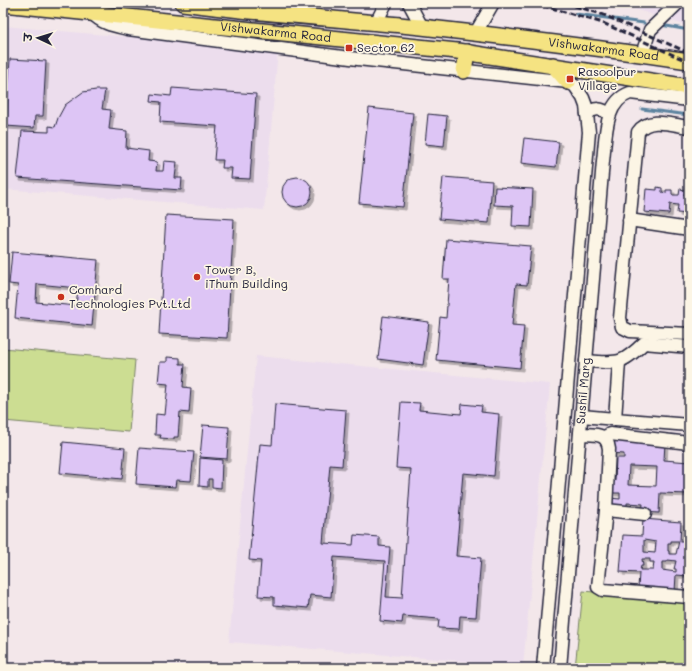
<svg xmlns="http://www.w3.org/2000/svg" width="692" height="671" font-family="Mali,'Playpen Sans Deva',sans-serif">
	<style>
		.built { fill: #ecdded }
		.green { fill: #ccdd92; stroke: #778066 }
		.lines { fill: none; stroke-linecap: round; stroke-linejoin: round }
		.stream { stroke: #5b839f; stroke-width: 3 }
		.building { fill: #ddc5f5; stroke: #22223b; fill-rule: evenodd; filter: url(#shadow) }
		.minor-casing { stroke: #22223b; stroke-width: 15 }
		.major-casing { stroke: #22223b; stroke-width: 18 }
		.minor { stroke: #fcf5e5; stroke-width: 12 }
		.major { stroke: #f5e382; stroke-width: 15 }
		.rail { stroke: #22223b; stroke-width: 3; stroke-dasharray: 6 3; stroke-linecap: butt }
		.poi-dot { fill: #c8321e; stroke: #fcf5e5; stroke-width: 1.5 }
		.labels { text-anchor: middle; stroke-width: 3.5; stroke-linejoin: round; paint-order: stroke }
		.street-label { font-size: 12px; fill: #22223b; stroke: #fcf5e5 }
		.poi-label { font-size: 12px; fill: #22223b; stroke: #fcf5e5; text-anchor: start }
	</style>
	<defs>
		<filter id="shadow"><feDropShadow dx="3" dy="3" stdDeviation="0" flood-color="#0004"/></filter>
	</defs>
	<rect width="100%" height="100%" fill="#f3e7ea"/>
	<filter id="ink" filterUnits="userSpaceOnUse"><feTurbulence type="fractalNoise" baseFrequency=".025" numOctaves="2"/><feDisplacementMap in="SourceGraphic" scale="8" xChannelSelector="R" yChannelSelector="G"/><feConvolveMatrix kernelMatrix="1 2 1 2 8 2 1 2 1" color-interpolation-filters="sRGB"/></filter>
	<g filter="url(#ink)">
		<g class="built">
			<path d="M616,3h73v23h-1z"/>
			<path d="M3,26l275,24 -14,160 -261,-21z"/>
			<path d="M256,356l294,28 -27,282 -294,-24z"/>
		</g>
		<g class="green">
			<path d="M3,348l132,12 -6,72 -126,-11z"/>
			<path d="M583,591l106,10v67h-114z"/>
		</g>
		<g class="lines">
			<g class="stream">
				<path d="M576,14l68,9"/>
				<path d="M661,25l28,5"/>
				<path d="M642,109l47,6"/>
			</g>
		</g>
		<g class="building">
			<path d="M10,59l36,2 -3,55h-8l-1,12 -28,-2z"/>
			<path d="M172,88l84,6 -6,85 -19,-1 1,-10h-10l1,-8h-9l3,-34 -57,-4 1,-20 -10,-1 1,-7 19,2z"/>
			<path d="M96,90h9l-3,19 9,1 -2,19 18,2 -1,17 23,3 -1,10 9,1 -1,9h7l1,-10 13,1 -2,16h7l-1,12 -164,-12 5,-47 27,1v-6l6,1 3,-9 7,-13 18,-13z"/>
			<path d="M369,108l44,5 -10,94 -44,-4z"/>
			<path d="M428,114l19,2 -3,30 -19,-2z"/>
			<path d="M524,138l35,4 -3,25 -35,-4z"/>
			<path d="M443,177l49,4 -3,42 -50,-4z"/>
			<circle cx="297" cy="192" r="15"/>
			<path d="M495,187l38,2 -2,38 -19,-1 1,-20 -19,-1z"/>
			<path d="M657,187l5,1v4l4,1v-3h6v5h7l1,-6 5,1 -1,5h4l1,-6v25l-12,-1 1,-8 -8,-1 -1,10 -25,-2 2,-23 11,1z"/>
			<path d="M166,215l68,4 -7,119 -68,-4z"/>
			<path d="M446,239l85,7 -4,39 -11,-1 -4,41 12,1 -4,42 -84,-8 4,-43 6,1 3,-39h-6z"/>
			<path d="M12,252l86,8 -6,66 -77,-8 3,-33 -9,-1zM37,284l41,4 -2,18 -40,-4z"/>
			<path d="M383,316l46,6 -6,43 -45,-6z"/>
			<path d="M167,357l13,1v6h5l-2,23 8,1 -2,25 -9,-1 -2,25h-4v2l-14,-1 1,-3h-6l1,-21 9,1 3,-31 -10,-1 2,-21h7z"/>
			<path d="M401,402l19,1 -1,7 42,4 1,-10 20,2 -1,6 18,2 -5,62 -31,-3 -7,83 25,2 -5,59 -16,-1 -1,13 -21,-1 1,-9 -36,-3 -1,7 -22,-2 5,-60 -51,-4 -3,40 -21,-2 -2,13 -34,-3v-8l-16,-1 3,-35 -12,-1 11,-116 12,1 3,-41 71,6 -4,56 -12,-1 -7,78 30,2 1,-10 25,2v9l11,1 -4,50 16,1 9,-129 -15,-1z"/>
			<path d="M203,425l26,2 -2,32 -27,-2z"/>
			<path d="M611,439l54,4 -1,17 25,2v32l-29,-1 -1,20 -17,-1 1,-8 -16,-1v7l-18,-1 1,-11 10,1v-6h-8l1,-12h2l1,-23h8v-4l-14,-1zM629,466l28,1 -1,19 -28,-1z"/>
			<path d="M63,442l62,6 -3,31 -62,-6z"/>
			<path d="M139,448l55,4 -3,29 -15,-1 -1,7 -39,-3z"/>
			<path d="M200,458l22,2 -1,28 -9,-1v-8h-4v8l-9,-1z"/>
			<path d="M643,519l38,3 -1,19h9v35l-13,-1 -1,16 -37,-3 1,-15 -19,-1 3,-37 19,1zM644,540l12,2 -1,11 -11,-1zM671,541h8l-3,13h-7v-3h-1v-8h3zM642,559h8v3h4l-1,8h-13l1,-4h2zM668,560l8,1 -2,8h2v3l-14,-2v-8h5z"/>
		</g>
		<g class="lines">
			<defs>
				<g id="minor">
					<path d="M409,3l13,24"/>
					<path d="M93,14c9,10 23,12 35,15l230,30 210,23 7,4 8,12 3,8 3,26 -46,536"/>
					<path d="M376,23l10,-20"/>
					<path d="M475,34l18,-31"/>
					<path d="M642,54l8,-24 28,-27"/>
					<path d="M587,114c7,-7 15,-6 22,0"/>
					<path d="M689,127c-17,-2 -40,-11 -51,5l-18,186 2,9 8,4 59,3"/>
					<path d="M629,220l60,9"/>
					<path d="M586,361c32,2 34,5 58,-18l45,4"/>
					<path d="M619,362l-4,57 74,6"/>
					<path d="M582,416l33,3"/>
					<path d="M580,434c15,1 27,-2 29,15l-3,61 -8,77 5,3 86,7"/>
					<path d="M605,437l5,-3 79,9"/>
					<path d="M606,510l39,4"/>
					<path id="s1" d="M560,668l43,-507c3,-24 1,-59 27,-68l59,7"/>
				</g>
				<g id="major">
					<path id="s2" d="M183,3c79,11 159,16 238,24 90,10 179,21 268,34"/>
					<path id="s3" d="M3,4l454,47 232,36"/>
					<path d="M553,65l15,17"/>
					<path d="M464,71l3,-19"/>
				</g>
			</defs>
			<use href="#minor" class="minor-casing"/>
			<use href="#major" class="major-casing"/>
			<use href="#minor" class="minor"/>
			<use href="#major" class="major"/>
			<g class="rail">
				<path d="M534,3l69,20 86,39"/>
				<path d="M566,3l38,12 85,38"/>
			</g>
		</g>
	</g>
	<g class="poi-dot">
		<rect x="345" y="44" width="8" height="8" rx="2"/>
		<rect x="566" y="75" width="8" height="8" rx="2"/>
		<circle cx="197" cy="277" r="4"/>
		<circle cx="61" cy="297" r="4"/>
	</g>
	<g class="labels">
		<g class="street-label">
			<text dy="4" stroke="none"><textPath href="#s3" startOffset="274">Vishwakarma Road</textPath></text>
			<text dy="4" stroke="none"><textPath href="#s2" startOffset="423">Vishwakarma Road</textPath></text>
			<text dy="4" stroke="none"><textPath href="#s1" startOffset="278">Sushil Marg</textPath></text>
		</g>
		<g class="poi-label">
			<text x="357" y="52">Sector 62</text>
			<text x="578" y="76">Rasoolpur<tspan x="578" dy="14">Village</tspan></text>
			<text x="205" y="274">Tower B,<tspan x="205" dy="14">iThum Building</tspan></text>
			<text x="69" y="294">Comhard<tspan x="69" dy="14">Technologies Pvt.Ltd</tspan></text>
		</g>
	</g>
	<rect width="692" height="671" fill="none" stroke="#fcf5e5" stroke-width="16"/>
	<rect x="8" y="8" width="676" height="655" fill="none" stroke="#22223b" stroke-width="1.5" filter="url(#ink)"/>
	<g transform="translate(38 38) rotate(274)" stroke="#fcf5e5" stroke-width="3" paint-order="stroke">
	<path d="M0-3L7 15L0 10L-7 15Z" fill="#22223b"/>
	<text y="-6" font-size="11" font-weight="bold" text-anchor="middle" fill="#22223b">उ</text>
	</g>
</svg>
